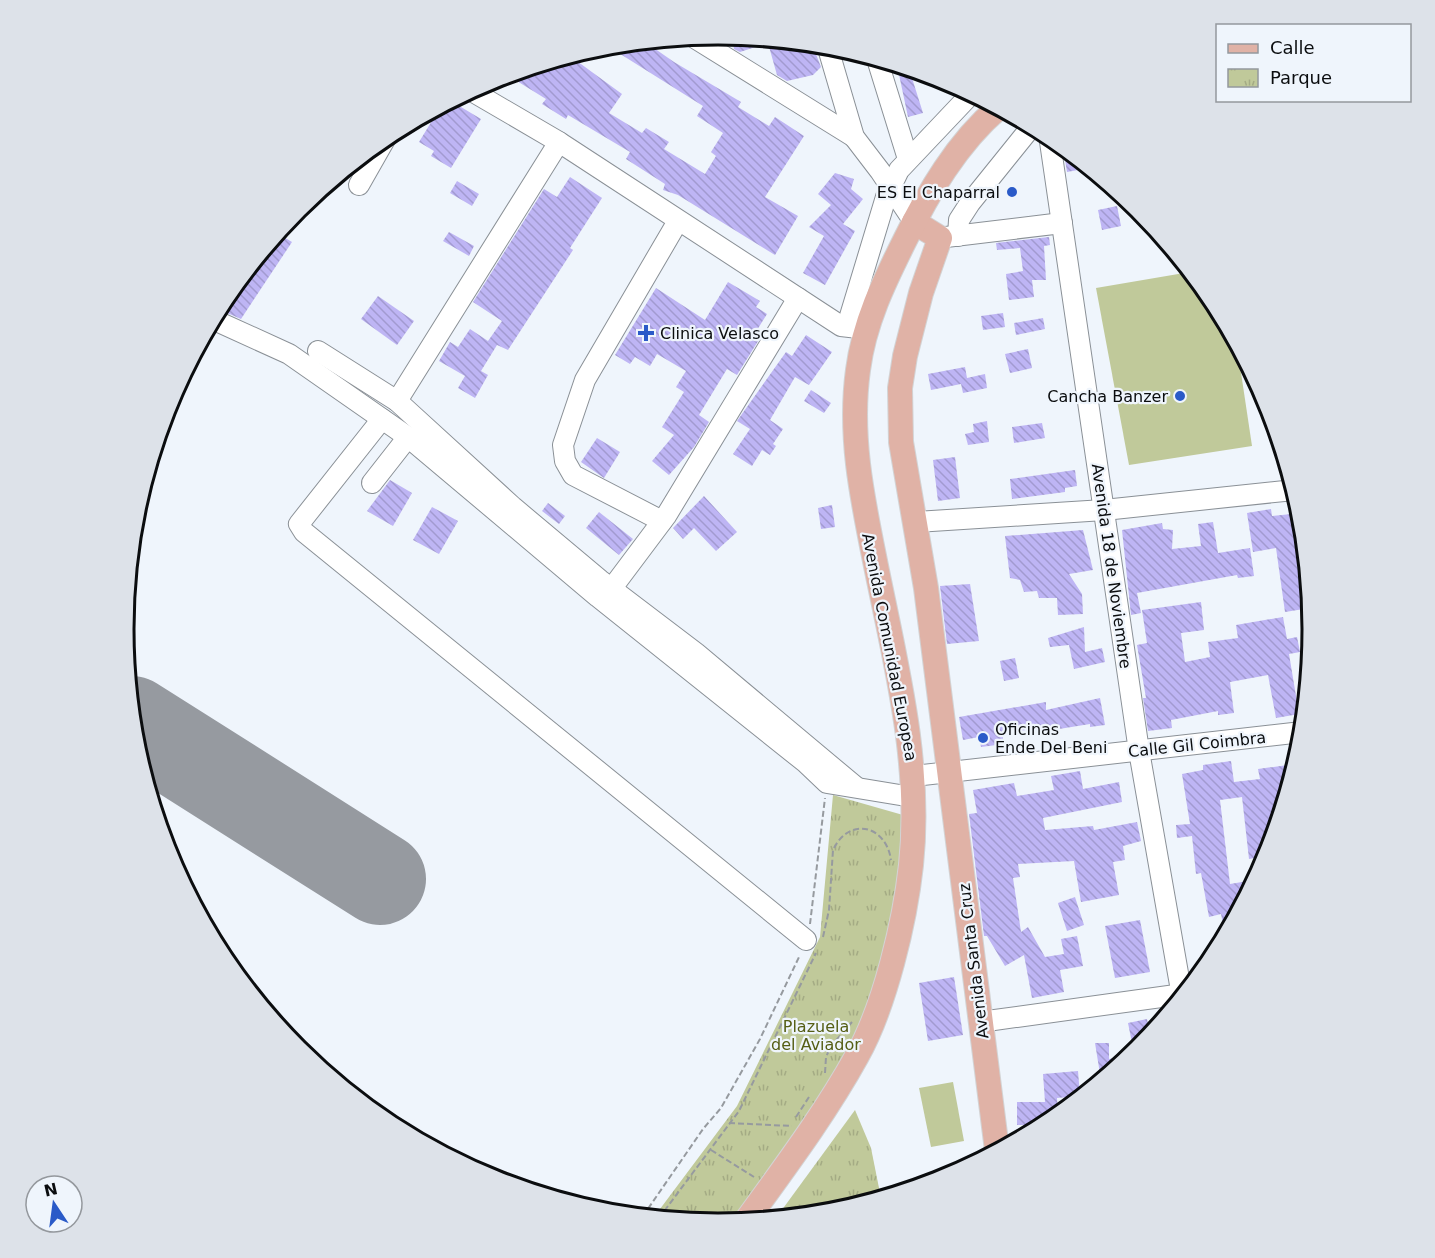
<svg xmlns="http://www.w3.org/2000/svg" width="1435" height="1258" font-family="'DejaVu Sans',sans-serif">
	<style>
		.park { fill: url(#park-tufts) }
		.pitch { fill: #c0c99a }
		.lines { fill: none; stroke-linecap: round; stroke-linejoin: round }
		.runway { stroke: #969aa0; stroke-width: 92 }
		.building { fill: url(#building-back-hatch) }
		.minor-casing { stroke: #8a9096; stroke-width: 22 }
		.major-casing { stroke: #d3d3d4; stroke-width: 26 }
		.path { stroke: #969a9f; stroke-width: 2; stroke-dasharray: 6 3; stroke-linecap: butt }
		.minor { stroke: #fff; stroke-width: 20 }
		.major { stroke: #e0b2a6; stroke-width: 24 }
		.poi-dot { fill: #2a5ac8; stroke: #eff5fc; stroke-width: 2 }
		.labels { text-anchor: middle; stroke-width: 4.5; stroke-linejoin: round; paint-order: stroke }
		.poi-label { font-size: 16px; fill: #0b0d0f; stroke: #eff5fc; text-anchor: end }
		.street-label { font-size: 16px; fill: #0b0d0f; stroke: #eff5fc }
		.park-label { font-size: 16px; fill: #555e15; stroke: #eff5fc }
		.rim { fill: none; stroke: #0b0d0f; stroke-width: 3 }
	</style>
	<defs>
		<pattern id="park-tufts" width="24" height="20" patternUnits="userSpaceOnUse" patternTransform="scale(1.5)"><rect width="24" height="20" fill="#c0c99a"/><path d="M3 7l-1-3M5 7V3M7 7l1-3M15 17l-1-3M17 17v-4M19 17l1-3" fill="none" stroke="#a4ab84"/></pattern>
		<pattern id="building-back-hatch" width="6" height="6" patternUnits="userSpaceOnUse" patternTransform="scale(1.5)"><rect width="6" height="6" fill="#beb5f4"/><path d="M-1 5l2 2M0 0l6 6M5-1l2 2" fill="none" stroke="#a29ad0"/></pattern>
	</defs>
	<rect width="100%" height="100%" fill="#eff5fc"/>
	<g class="park">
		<path d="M833,795l70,20 2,49 -32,138 -67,125 -72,95 -17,1 -63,-6 83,-111 83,-169z"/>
		<path d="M855,1110l16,38 10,50 -48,14 -57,6z"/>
	</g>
	<g class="pitch">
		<path d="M1190,272l22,27 25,47 15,100 -123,19 -33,-177z"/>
		<path d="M953,1082l11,59 -33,6 -12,-59z"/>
	</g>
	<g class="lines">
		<path class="runway" d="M132,722l248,157"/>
	</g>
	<g class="building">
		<path d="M732,36l80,8 9,23 -8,8 -26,6 -10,-6 -9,-32 -28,9 -6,-3z"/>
		<path d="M655,41l-4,5 23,16 67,40 -3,5 31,19 6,-9 29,19 -39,61 33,19 -23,39 -97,-60 -15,-5 2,-6 -39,-25 4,-7 -62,-37 -2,4 -24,-15 4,-5 -39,-24 63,-19 52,38 -13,19 33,20 4,-5 23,14 -5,7 41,25 11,-18 -5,-4 12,-19 -26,-17 6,-10 -97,-61z"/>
		<path d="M897,65l33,10 -18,3 11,35 -15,4z"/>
		<path d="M451,101l30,18 -30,49 -20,-12 3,-5 -15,-9 22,-36z"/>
		<path d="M1063,147l10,8 16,13 -22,4z"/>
		<path d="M835,173l19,6 -3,10 12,10 -20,25 12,7 -30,54 -22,-12 21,-37 -15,-9 22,-22 -13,-11z"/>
		<path d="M570,177l32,21 -32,50 3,2 -65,100 -11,-5 -16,26 7,4 -13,23 -17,-10 7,-12 -26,-15 11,-19 8,5 12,-18 18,12 14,-20 -29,-19 71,-113 13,8z"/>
		<path d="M457,181l22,13 -7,12 -22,-13z"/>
		<path d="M1117,206l4,20 -19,4 -4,-20z"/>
		<path d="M449,232l25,14 -5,10 -26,-15z"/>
		<path d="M277,233l15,9 -51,77 -23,-10z"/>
		<path d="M1049,237l1,8 -6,1 2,34h-14l2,17 -25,3 -3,-26 17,-3 -3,-23 -23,2 -1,-7z"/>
		<path d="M728,282l32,19 -4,6 11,7 -13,21 6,3 -23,37 -10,-6 -28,46 10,7 -15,25 -25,28 -17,-14 22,-26 -12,-8 22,-35 -8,-5 10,-16 -29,-17 -7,12 -15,-9 -5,7 -15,-9 41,-67 49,32z"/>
		<path d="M378,296l36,25 -17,24 -36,-26z"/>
		<path d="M1003,313l2,14 -22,3 -2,-14z"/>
		<path d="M1043,318l2,11 -29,6 -2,-12z"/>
		<path d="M806,335l26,17 -23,33 -14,-8 -25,43 13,9 -10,15 3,2 -6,9 -8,-5 -10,16 -19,-12 17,-25 -13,-8 49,-69 6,4z"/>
		<path d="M1028,349l4,19 -22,5 -5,-19z"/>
		<path d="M965,367l2,11 18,-4 2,14 -24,5 -2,-9 -30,6 -3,-16z"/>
		<path d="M811,390l20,13 -7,10 -20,-12z"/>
		<path d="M987,421l2,21 -21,3 -3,-11 9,-2 -1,-8z"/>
		<path d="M1042,423l3,15 -31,5 -2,-16z"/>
		<path d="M597,438l23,14 -16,26 -23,-16z"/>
		<path d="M955,457l5,41 -22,3 -5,-41z"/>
		<path d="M1075,470l2,16 -12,2v4l-53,7 -2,-20z"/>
		<path d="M390,480l22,13 -19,33 -26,-15z"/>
		<path d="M704,496l33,36 -21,19 -22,-23 -11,11 -10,-11z"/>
		<path d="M548,503l17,13 -6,8 -17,-13z"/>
		<path d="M832,505l3,22 -14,2 -3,-21z"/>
		<path d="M432,507l26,14 -19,33 -26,-14z"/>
		<path d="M1271,509l1,7 29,-3 9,95 -25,4 -9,-64 -23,4 -6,-39z"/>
		<path d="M599,512l34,27 -14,16 -33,-27z"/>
		<path d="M1213,522l5,31 32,-5 4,28 -16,2 -1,-3 -100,18 4,20 -10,2 -9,-85 40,-7 1,6 10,1 -1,19 29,-3 -3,-22z"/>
		<path d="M1083,530l10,40 -24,4 13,20 1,20 -25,1 -1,-17h-18l-2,-7 -13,1 -4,-12 -10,-2 -5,-42z"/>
		<path d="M970,584l9,57 -32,3 -7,-58z"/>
		<path d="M1201,602l3,28 -23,3 4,29 25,-5 -2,-15 30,-4 -2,-13 47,-8 4,22 10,-2 3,15 -11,2 10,60 -23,4 -8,-43 -38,7 4,31 -16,2v-4l-47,9 1,8 -24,3 -5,-33h3l-9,-53 10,-2 -5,-33z"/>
		<path d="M1084,627l1,25 17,-4 3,14 -31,7 -5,-24 -19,2 -2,-9z"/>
		<path d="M1015,658l4,20 -15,3 -4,-20z"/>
		<path d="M1100,698l5,27 -15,2v-3l-62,10 -1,-4 -25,3 2,11 -23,3 -2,-10 -16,3 -4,-23 87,-15v8z"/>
		<path d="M1231,761l3,21 26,-3 -2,-10 37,-5 -28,92 -18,3 -7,-62 -22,3 10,84 24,-4 -29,55 -4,-21 -12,3 -8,-44 -5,1 -4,-38 -15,2 -1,-13 14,-1 -8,-50 21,-4v-5z"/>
		<path d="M1080,771l3,18 36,-7 3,20 -79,16 2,12 48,-4 1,4 43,-8 4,19 -18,5 2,14 -12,2 6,33 -38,7 -7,-41 -56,3 2,13 -7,1 8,54 7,-5 17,30 19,-3 -3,-15 16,-3 6,30 -23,4 4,22 -32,6 -8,-43 -19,11 -18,-30h-3l-15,-122 8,-1 -4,-23 41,-7 3,13 37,-6 -3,-14z"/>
		<path d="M1075,897l9,28 -17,6 -9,-28z"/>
		<path d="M1140,920l10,52 -35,6 -10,-52z"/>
		<path d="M954,977l9,58 -35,6 -9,-58z"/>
		<path d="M1147,1019l3,15 -16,19 -6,-30z"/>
		<path d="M1095,1043h14v16l22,-4 -30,25z"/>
		<path d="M1078,1071l2,25 -23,2 1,17 -26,17v-7h-15v-23h28l-2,-28z"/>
	</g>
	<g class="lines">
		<defs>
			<g id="minor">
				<path d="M693,37l161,100"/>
				<path d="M827,45l27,92 26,34 34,51"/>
				<path d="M877,59l31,100"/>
				<path d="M470,90l89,52 282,184 26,3"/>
				<path d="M1049,135l90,616 43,245"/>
				<path d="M359,185l29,-51"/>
				<path d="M958,236l1,-16 11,-17 62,-77"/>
				<path d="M946,237l116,-14"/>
				<path d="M212,319l77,35 119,83 190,160 208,166 21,20 85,14"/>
				<path d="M847,326l39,-129 13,-27 72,-76"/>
				<path d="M318,351l79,50 116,106 87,73 96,73 160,134"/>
				<path d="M397,401l162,-259"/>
				<path d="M382,419l-83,105 5,8 502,408"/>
				<path d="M372,483l36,-46"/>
				<path d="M662,521l-89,-46 -8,-14 -2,-16 22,-65 93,-159"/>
				<path d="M916,522l188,-12 190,-20"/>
				<path d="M612,588l54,-72 132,-218"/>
				<path d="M914,776l388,-44"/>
				<path d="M980,1022l203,-28"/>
			</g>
			<g id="major">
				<path d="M914,222l26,16 -19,55 -16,63 -5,32 1,54 25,146 71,562"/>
				<path d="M746,1221c39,-54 79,-107 111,-165 28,-50 48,-135 54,-191 11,-103 -16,-204 -36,-304 -13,-64 -26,-126 -17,-191 6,-47 26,-88 47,-130 23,-47 52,-97 93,-132"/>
			</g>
		</defs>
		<use href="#minor" class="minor-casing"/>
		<use href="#major" class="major-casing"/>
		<g class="path">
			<path d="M810,924l15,-126"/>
			<path d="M823,937l6,-27 4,-60c16,-34 53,-25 58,10"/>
			<path d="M825,1073l1,-16 5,-11 21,-24"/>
			<path d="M796,1117l13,-20"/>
			<path d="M729,1123l63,3"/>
			<path d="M711,1150l43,27"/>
			<path d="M643,1216l60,-87 18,-21 39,-69 40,-84"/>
			<path d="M659,1218l80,-107 77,-158"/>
			<path d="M719,1223l10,-11"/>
		</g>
		<use href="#minor" class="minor"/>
		<use href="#major" class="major"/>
	</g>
	<g class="poi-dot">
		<circle cx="1012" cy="192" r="6"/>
		<path d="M643 324h6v6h6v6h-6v6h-6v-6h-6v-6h6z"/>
		<circle cx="1180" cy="396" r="6"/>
		<circle cx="983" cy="738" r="6"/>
	</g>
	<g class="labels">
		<g class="poi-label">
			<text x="1000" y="198">ES El Chaparral</text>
			<text x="660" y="339" text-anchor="start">Clinica Velasco</text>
			<text x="1168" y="402">Cancha Banzer</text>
			<text x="995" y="735" text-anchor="start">Oficinas<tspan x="995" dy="18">Ende Del Beni</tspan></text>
		</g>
		<g class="street-label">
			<text transform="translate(1112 566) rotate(82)" y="6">Avenida 18 de Noviembre</text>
			<text transform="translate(890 647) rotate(79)" y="6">Avenida Comunidad Europea</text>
			<text transform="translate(1197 744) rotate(-6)" y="6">Calle Gil Coimbra</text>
			<text transform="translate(973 961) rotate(-97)" y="6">Avenida Santa Cruz</text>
		</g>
		<g class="park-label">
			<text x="816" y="1032">Plazuela<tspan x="816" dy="18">del Aviador</tspan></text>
		</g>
	</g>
	<path d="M0 0H1435V1258H0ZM134 629a584 584 0 1 1 1168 0a584 584 0 1 1-1168 0Z" fill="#dde2e9" fill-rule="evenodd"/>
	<path class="rim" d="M134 629a584 584 0 1 1 1168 0a584 584 0 1 1-1168 0Z"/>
	<rect x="1216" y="24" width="195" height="78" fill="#eff5fc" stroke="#94989d" stroke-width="1.5"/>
	<rect x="1228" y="44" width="30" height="9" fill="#e0b2a6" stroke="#94989d" stroke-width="1.5"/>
	<text x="1270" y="54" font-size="18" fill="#0b0d0f">Calle</text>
	<rect x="1228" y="69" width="30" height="18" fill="url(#park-tufts)" stroke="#94989d" stroke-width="1.5"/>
	<text x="1270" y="84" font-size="18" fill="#0b0d0f">Parque</text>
	<g transform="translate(54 1204) rotate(347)"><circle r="28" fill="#eff5fc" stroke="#94989d" stroke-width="1.5"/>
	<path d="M0-4.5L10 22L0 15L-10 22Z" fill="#2a5ac8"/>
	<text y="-9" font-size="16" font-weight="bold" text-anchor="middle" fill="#0b0d0f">N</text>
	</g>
</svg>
